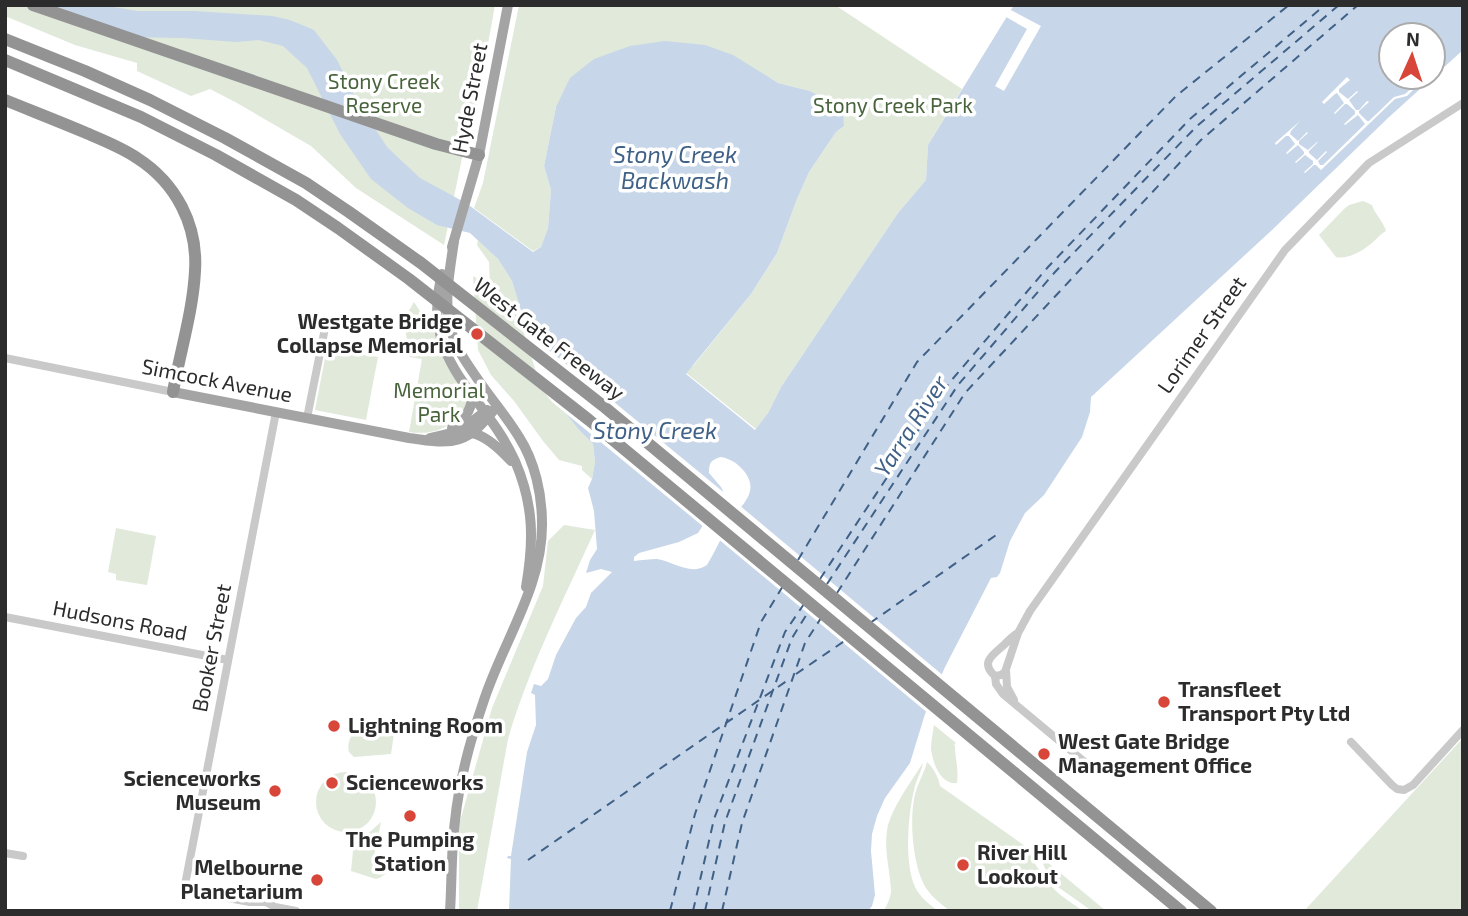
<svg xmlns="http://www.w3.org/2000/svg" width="1468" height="916" font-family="'Exo 2',sans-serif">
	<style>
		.green { fill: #e0e9da }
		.water { fill: #c7d6e8; fill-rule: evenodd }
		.pier { fill: #fff }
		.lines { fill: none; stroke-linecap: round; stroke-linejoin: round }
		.ferry { stroke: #406187; stroke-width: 2; stroke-dasharray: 9 7; stroke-linecap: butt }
		.minor { stroke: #c9c9c9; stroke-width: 8 }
		.major { stroke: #a4a4a4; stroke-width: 10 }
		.highway { stroke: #939393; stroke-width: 12 }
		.highway-bridge { stroke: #939393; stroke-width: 12 }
		.poi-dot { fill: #d84639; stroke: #fff; stroke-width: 2.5 }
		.labels { text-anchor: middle; stroke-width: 7; stroke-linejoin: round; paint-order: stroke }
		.park-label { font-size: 21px; fill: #49643d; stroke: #fff }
		.street-label { font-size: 21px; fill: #2c2c2c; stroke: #fff }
		.poi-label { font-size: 21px; font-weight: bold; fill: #2c2c2c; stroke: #fff; text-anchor: start }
		.water-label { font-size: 23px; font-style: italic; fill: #406187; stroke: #fff }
	</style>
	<rect width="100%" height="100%" fill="#fff"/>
	<g class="green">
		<path d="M5,5h490l-18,100h-4l-29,140 -88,-57 -45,-42 -74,-43 -27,-14 -19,7 -54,-25v-8l-62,-18 -70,-29z"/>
		<path d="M519,5h316l127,84 -34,56 -2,35 -28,33 -117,174 -13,26 -12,16 -71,-57 9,-7 57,-71 26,-41 20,-54 12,-27 27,-40 8,-6 -34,-35 -32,-8 -22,-12 -200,36 -12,59 7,24 -3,38 -7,19 -8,4 -59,-43 9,-25z"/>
		<path d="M1363,201l9,4c2,8 11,16 14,26 -6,3 -8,7 -13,11 -9,8 -25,18 -37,15l-17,-22 25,-26 5,-4z"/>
		<path d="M478,240l20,19 14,22 32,105 35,44 14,14 2,18 -3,17 -10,-9v-4l-23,-6 -16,-19 -29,-40 -23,-26 -13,-25 -5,-74 17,10 -1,-24 -12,-17z"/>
		<path d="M414,302l20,31 10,28 22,34 2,8c-12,23 -33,33 -59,29l13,-73 -13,-2 -5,-38z"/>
		<path d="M327,348l51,9 -12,63 -51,-10z"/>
		<path d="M564,525l31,5c-31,69 -66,137 -87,209l-31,172h-18v-86l33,-117 51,-122 5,-45z"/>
		<path d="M116,528l40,8 -9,49 -31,-5v-6l-8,-2z"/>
		<path d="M396,720l-5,34 -37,3 -5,-5c-2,-8 1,-17 8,-22 19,3 28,11 39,-10z"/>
		<path d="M934,725l22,18 -2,1 1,2c0,12 4,24 2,37 -17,2 -24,-20 -26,-34 0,-8 2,-17 3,-24z"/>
		<path d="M1463,738v173h-159z"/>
		<path d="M927,762c6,5 12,16 13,24l85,60 12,21c7,7 11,16 18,23 8,8 19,14 28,21h-133c-9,-7 -18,-14 -24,-23 -14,-22 -18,-76 -9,-100 3,-9 8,-17 10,-26z"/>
		<path d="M923,763c-2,10 -7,17 -9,27 -6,24 -11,81 4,102 5,8 13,13 20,19h-54c3,-7 7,-13 7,-21 -1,-20 -7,-39 -4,-59 2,-19 25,-51 36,-68z"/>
		<circle cx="346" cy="802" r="30"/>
		<path d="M381,822l-7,34 20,4c-3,8 -9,17 -18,19l-25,-8 2,-20 9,-12z"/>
		<path d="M1040,856l66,55h-14l-34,-24 -12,-16z"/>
	</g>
	<path class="water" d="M55,5h47l35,6h57l78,5 18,4 24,10 23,30 21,42 29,45 33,31 46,25 67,49 8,-5 7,-19 3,-38 -7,-24 12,-59 14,-29 24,-19 36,-13 35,-5 40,4 28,10 45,28 32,8 28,17 5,8 1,10 -8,6 -27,40 -12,27 -20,54 -26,41 -65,80 69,56 13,-17 13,-26 117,-174 28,-33 2,-35 86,-140h449v45l-75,68 -116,112 -181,167 -1,15 -8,25 -38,58 -19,18 -15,28 -10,32 -3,4 -6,1 -46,89 -20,47 -15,49 -25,35 -8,18 -5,18 -1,17 4,44 -3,11 -4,5h-359l2,-52 -4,-1 1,-2h3l16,-104 9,-27 -1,-30 -4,-2 3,-9 7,2 7,-7 8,-24 20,-37 10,-11 5,-14 21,-21 -11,-3 -15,4 4,-13 7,-11 -3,-38 -6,-23 4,-9 3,-17 -2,-18 -14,-14 -35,-44 -32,-105 -14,-22 -28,-26 -33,-8 -29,-17 -37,-29 -31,-45 -33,-66 -24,-22 -24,-6 -23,2 -53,-4 -61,-1 -22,-6zM1391,35h42v42h-42zM721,457c10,2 16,6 23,14 18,23 -6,35 -16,54 -7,13 -13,27 -21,40 -17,11 -32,-3 -50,-6 -7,0 -15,1 -23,2v-4l5,-4 40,-11 19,-9 26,-40 -3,-6 -12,-14c0,-11 2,-13 12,-16z"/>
	<g class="pier">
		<path d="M1011,10l30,16 -37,65 -9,-5 32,-57 -21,-12z"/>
		<path d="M1347,77l3,3 -11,9v3l9,7 9,-8 1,1 -9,8 7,10h3l8,-9 2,1 -10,9v2l8,8h2l25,-24 11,-3 10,-9v-2l-3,-2 -9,8 -1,-1 9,-8v-3h5v2l7,8 -1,1 -4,-3 -11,11 -12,3 -74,71 -5,-5h-2l-9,8 -1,-1 9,-8v-3l-8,-6 -9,8 -1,-1 9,-8v-2l-6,-7 -11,9 -1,-1 9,-9 -6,-8h-3l-10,9 -1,-2 25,-22 -9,10 -1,3 8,7 9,-9 1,1 -9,8v3l9,6 9,-8h1l-9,9v2l8,7 9,-9 1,1 -9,9 2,4h3l42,-41 -7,-9 -13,10 -1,-1 11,-10v-3l-8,-7h-2l-10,10 -1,-1 10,-10 -7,-10 -2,1 -11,10 -2,-2z"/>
		<path d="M523,330l85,67 119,98 -22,33 -153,-126 -11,-14z"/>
		<path d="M739,505l206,172 -16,37 -212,-176 10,-19z"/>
	</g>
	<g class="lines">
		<g class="ferry">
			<path d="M798,560l119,-198 259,-266 113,-91"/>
			<path d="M820,579l130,-197 98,-115 142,-148 135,-114"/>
			<path d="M827,584l131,-199 97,-113 142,-146 142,-121"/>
			<path d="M837,593l128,-200 236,-253 157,-135"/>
			<path d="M870,623l129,-90"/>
			<path d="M796,674l50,-34"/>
			<path d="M528,860l263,-182"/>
			<path d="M670,911l25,-97 66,-192 22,-36"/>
			<path d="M693,911l21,-92 71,-187 19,-28"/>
			<path d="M705,911l20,-89 67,-184 18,-29"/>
			<path d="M722,911l20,-88 63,-180 16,-25"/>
		</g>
		<g class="minor">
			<path d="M5,358l168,34"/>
			<path d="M276,412l-92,478 66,12h16l9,5 21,4"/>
			<path d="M307,418l19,-95"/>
			<path d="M5,617l223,43"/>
			<path d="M1018,633c-6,3 -9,7 -13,11 -11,10 -26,18 -10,32l6,-1 4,-3 13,-39 12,-22 255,-361 84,-87 94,-60"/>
			<path d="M1006,670l1,17 7,13"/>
			<path d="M995,676l1,8 7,10 90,75"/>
			<path d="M1351,742l41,43 5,4 7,1 9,-5 50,-55"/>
			<path d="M5,853l18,3"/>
		</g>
		<g class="major">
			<path d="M452,247l27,-92 29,-150"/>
			<path d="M442,274c-23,89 41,117 73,187 19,44 19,80 11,126"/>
			<path d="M173,392l236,46c46,7 58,7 88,-32"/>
			<path d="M452,428c13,-7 19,-18 21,-33"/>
			<path d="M472,433c15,3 29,17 39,28"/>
			<path d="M430,438l30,-7 27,-21"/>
			<path d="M450,911c2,-30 1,-60 5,-90 4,-40 15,-80 28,-118 19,-60 60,-116 59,-180 0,-29 -7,-61 -23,-86 -12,-20 -27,-37 -40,-56 -11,-16 -23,-32 -28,-51 -8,-28 -1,-60 3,-89"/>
		</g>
		<g class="highway">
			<path d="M33,5l403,139 43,11"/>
			<path d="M5,100c27,11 53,21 79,32 18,8 37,15 53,26 39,25 61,67 58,113 -2,40 -15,81 -22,121"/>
		</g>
		<g class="highway-bridge">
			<path d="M5,39l80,32 65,29 75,38 81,45 43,29 72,51 181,142 609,506"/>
			<path d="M5,60l136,57 75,38 80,45 42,28 71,51 180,141 592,491"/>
		</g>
	</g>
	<g class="poi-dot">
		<circle cx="477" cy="334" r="7"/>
		<circle cx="1164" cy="702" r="7"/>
		<circle cx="334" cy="726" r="7"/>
		<circle cx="1044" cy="754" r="7"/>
		<circle cx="332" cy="783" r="7"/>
		<circle cx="275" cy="791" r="7"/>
		<circle cx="410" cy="816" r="7"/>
		<circle cx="963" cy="865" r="7"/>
		<circle cx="317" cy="880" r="7"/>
	</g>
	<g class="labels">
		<g class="park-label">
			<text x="384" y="89">Stony Creek<tspan x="384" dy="24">Reserve</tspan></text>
			<text x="893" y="113">Stony Creek Park</text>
			<text x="439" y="398">Memorial<tspan x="439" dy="24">Park</tspan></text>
		</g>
		<g class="street-label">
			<text transform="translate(470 98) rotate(-79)" y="7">Hyde Street</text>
			<text transform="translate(1202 335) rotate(-55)" y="7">Lorimer Street</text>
			<text transform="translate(549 339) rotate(38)" y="7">West Gate Freeway</text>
			<text transform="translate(217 381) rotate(11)" y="7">Simcock Avenue</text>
			<text transform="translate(120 621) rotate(11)" y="7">Hudsons Road</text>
			<text transform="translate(212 648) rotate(-79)" y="7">Booker Street</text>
		</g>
		<g class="poi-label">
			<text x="463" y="329" text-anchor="end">Westgate Bridge<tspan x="463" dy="24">Collapse Memorial</tspan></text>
			<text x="1178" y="697">Transfleet<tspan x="1178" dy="24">Transport Pty Ltd</tspan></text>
			<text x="348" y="733">Lightning Room</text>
			<text x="1058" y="749">West Gate Bridge<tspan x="1058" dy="24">Management Office</tspan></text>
			<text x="261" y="786" text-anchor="end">Scienceworks<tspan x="261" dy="24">Museum</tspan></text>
			<text x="346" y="790">Scienceworks</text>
			<text x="410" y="847" text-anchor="middle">The Pumping<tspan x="410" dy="24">Station</tspan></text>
			<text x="977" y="860">River Hill<tspan x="977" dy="24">Lookout</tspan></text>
			<text x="303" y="875" text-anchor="end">Melbourne<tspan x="303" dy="24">Planetarium</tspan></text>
		</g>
		<g class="water-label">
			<text x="675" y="163">Stony Creek<tspan x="675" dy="26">Backwash</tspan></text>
			<text transform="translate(911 426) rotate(-57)" y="8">Yarra River</text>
			<text x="655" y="439">Stony Creek</text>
		</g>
	</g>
	<rect width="1468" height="916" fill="none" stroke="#2c2c2c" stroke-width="14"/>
	<g transform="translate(1412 56) rotate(3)"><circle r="33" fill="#ffffff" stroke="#ababab" stroke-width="2"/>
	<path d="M0-5L12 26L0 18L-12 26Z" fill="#d84639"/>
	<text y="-10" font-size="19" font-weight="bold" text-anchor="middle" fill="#2c2c2c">N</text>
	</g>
</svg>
